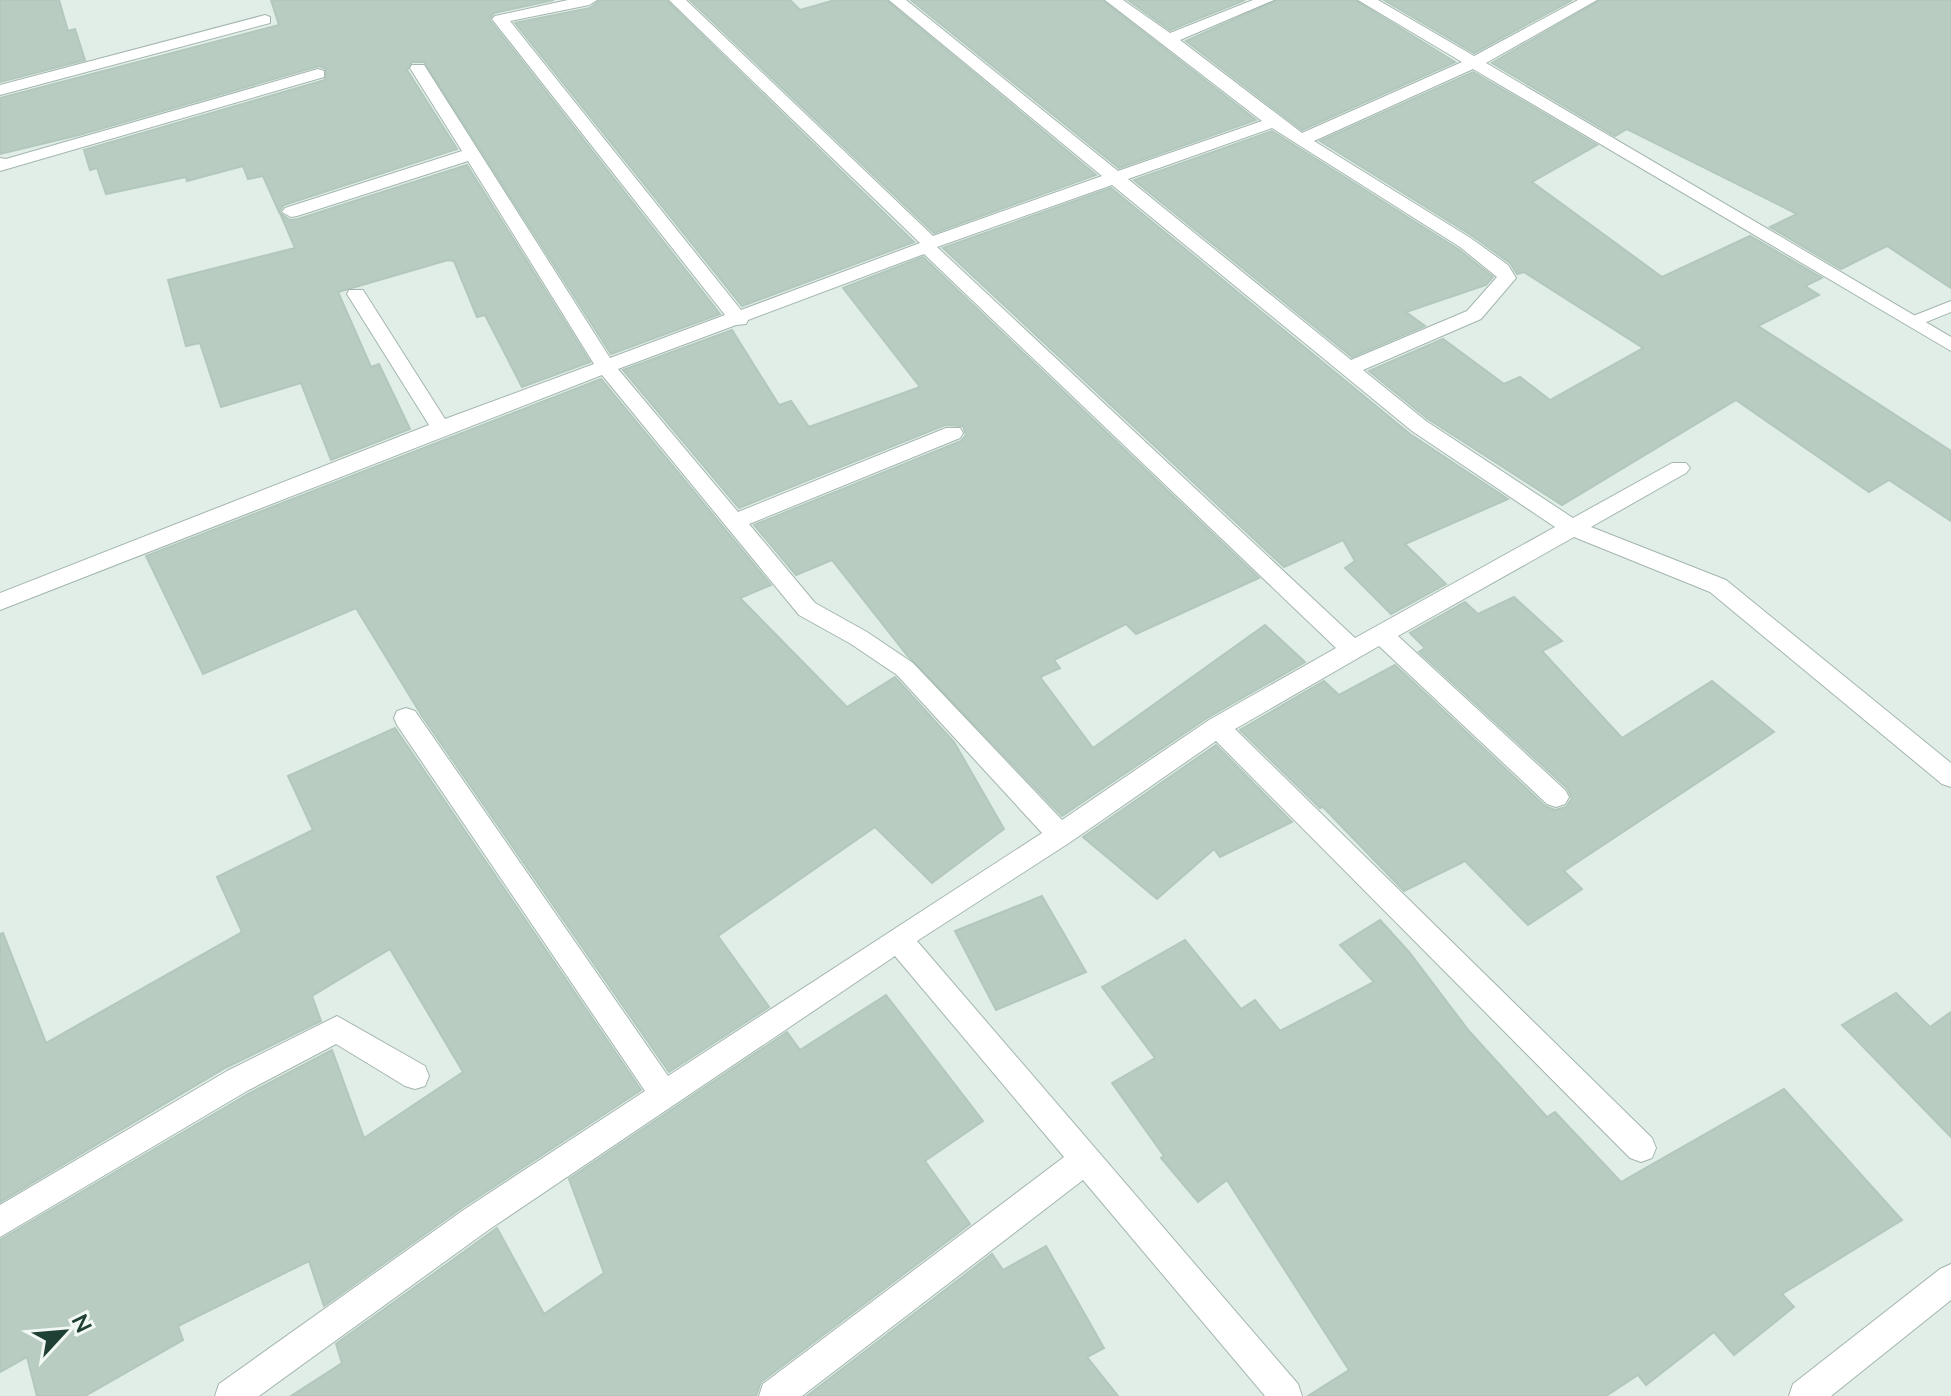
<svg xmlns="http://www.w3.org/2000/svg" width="1951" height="1396" font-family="Lato,sans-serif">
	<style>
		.building { fill: #b9ccc2; stroke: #b3c8bd; stroke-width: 2 }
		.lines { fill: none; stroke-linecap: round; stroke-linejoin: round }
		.lane-casing { stroke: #a3b6ae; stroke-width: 2 }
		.street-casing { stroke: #a3b6ae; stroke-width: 2 }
		.lane { fill: #fff; fill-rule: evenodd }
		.street { fill: #fff; fill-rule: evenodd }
	</style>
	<rect width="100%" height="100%" fill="#e1ede7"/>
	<g class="building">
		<path d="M0,0h59l9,31 7,-2 10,31 -85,22z"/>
		<path d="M271,0h283l-60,13 -5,6 231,295 -109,40 -187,-292h-12l-5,8 50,79 -173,56 -5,7 -16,-36 -15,3 -5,-13 -56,15 -1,-4 -80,17 -9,-26 -7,2 -6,-20 241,-70 1,-11 -7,-3 -240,69 -79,19v-56l279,-73z"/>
		<path d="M600,0h66l248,242 -172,64 -227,-283 75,-15z"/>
		<path d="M690,0h100l10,10 35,-10h51l210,175 -162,58z"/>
		<path d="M911,0h191l154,120 -137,48z"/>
		<path d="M1128,0h117l-75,30z"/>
		<path d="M1277,0h78l100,62 -153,68 -116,-89z"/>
		<path d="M1384,0h188l-98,53z"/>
		<path d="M1600,0h351v288l-64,-42 -46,23 -71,-42 27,-13 -170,-85 -12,7 -123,-73z"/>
		<path d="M1473,72l124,73 -65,37 130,95 88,-41 72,42 -17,8 14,9 -61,31 193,125v70l-62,-41 -20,12 -133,-92 -174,105 -134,-86 -59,-48 74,-32 61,45 16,-7 30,23 93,-52 -119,-76 -7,2 -7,-11 -36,-26 -154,-96z"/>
		<path d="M1272,131l186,118 35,28 -7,8 -80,27 19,14 -73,31 -218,-177z"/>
		<path d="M467,165l123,197 -68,25 -37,-72 -8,2 -23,-56 -6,-1 -110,32 33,75 8,-3 31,65 -79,31 -30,-77 -80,24 -21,-64 -14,3 -18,-66 127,-32 -15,-35 10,7 8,-1z"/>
		<path d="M1111,188l299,246 98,65 -103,45 41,40 -55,30 -46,-46 10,-7 -12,-21 -59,27 -341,-319z"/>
		<path d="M923,257l336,321 -123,56 -10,-10 -72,36 6,8 -20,9 53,71 172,-123 40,37 -98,56 -145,98 -155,-161 -75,-95 -36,15 -42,-50 207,-84 5,-6 -3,-9 -18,-1 -206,83 -116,-138 109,-40 47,75 12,-4 18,26 111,-40 -77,-99z"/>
		<path d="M601,379l170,206 -31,13 107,109 48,-30 59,65 50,87 -72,54 -57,-56 -157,109 51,71 -100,65 -247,-356 -66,-108 -153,66 -57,-118z"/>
		<path d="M1514,597l48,44 -20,10 80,87 90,-57 62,51 -210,139 18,18 -54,36 -63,-64 -61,30 -81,-84 -3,1 -80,-78 84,-49 15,14 56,-30 150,141 10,4 11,-3 6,-9 -5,-10 -148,-136 6,-4 -15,-15 55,-31 13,12z"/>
		<path d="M395,728l246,362 -178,117 -139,99 -15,-45 -131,65 5,14 -98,56h-48l-10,-39 -27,15v-132l248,-146 84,-44 32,88 99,-66 -73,-123 -78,47 9,25 -96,47 -225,134v-268l3,-1 43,110 196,-111 -25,-55 96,-47 -25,-54z"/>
		<path d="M1216,745l76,77 -72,35 -6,-8 -57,50 -74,-62z"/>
		<path d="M1042,896l44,76 -90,38 -41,-79z"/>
		<path d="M1380,920l29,32 60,79 78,86 8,-5 66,70 163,-93 118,131 -120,74 12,13 -60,48 -20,-23 -68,53 -8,-10 -32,21h-298l41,-26 -122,-190 -29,22 -37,-44 3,-2 -52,-73 43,-25 -53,-71 83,-47 56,69 14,-9 25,31 94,-49 -34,-37z"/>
		<path d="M1896,993l34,34 21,-15v125l-109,-112z"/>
		<path d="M886,995l97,126 -58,40 45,63 -209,158 -5,14h-465l51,-33 -6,-19 161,-116 47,86 60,-41 -35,-94 218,-147 13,18z"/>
		<path d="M1046,1246l58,102 -17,9 31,39h-311l185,-142 11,16z"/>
	</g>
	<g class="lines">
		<defs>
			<path id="lane" d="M1951,301v11l-37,15 -9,-5 3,-4z"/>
			<g id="street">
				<path d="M568,0h29l-8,5 -79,16 231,289 179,-67 -251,-243h17l247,236 169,-60 -213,-176h17l212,171 144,-50 -157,-121h18l47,33 83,-33h21l-94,40 122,93 160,-71 -104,-62h20l96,56 104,-56h19l-111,63 465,274v14l-478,-282 -159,72 158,98 36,26 8,13 -35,41 -118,51 63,51 147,97 99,-55h14l4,5 -4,5 -95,54 135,53 225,183v24l-9,-3 -232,-192 -136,-55 -176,99 167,154 4,7 -4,7 -9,3 -9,-3 -168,-158 -144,83 417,409 4,10 -4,10 -11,4 -11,-4 -414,-417 -147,102 -152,98 381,443 4,12h-37l-182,-216 -281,216h-43l4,-12 301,-227 -169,-201 -408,275 -228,165h-44l4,-12 246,-175 180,-118 -248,-366 -3,-7 3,-7 9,-3 9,3 253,365 374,-243 -145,-158 -46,-31 -52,-29 -197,-240 -602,235v-17l429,-168 -82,-131 2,-4h14l82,129 149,-55 -126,-203 -171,55 -6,1 -9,-5 3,-4 177,-57 -52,-83 2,-3h12l2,3 184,290 115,-43 -233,-296 3,-3zM1272,128l188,119 37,30 -30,34 -116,49 -223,-181zM1112,185l300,246 143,96 -200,111 -418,-391zM924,254l412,394 -127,72 -147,100 -149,-157 -46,-31 -52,-29 -66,-79 211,-86 3,-5 -3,-5h-14l-208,84 -120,-143 118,-44 10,-1 2,-4z"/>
				<path d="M265,15l5,2v6l-270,72v-10z"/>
				<path d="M318,69l6,2v6l-324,94v-13l6,1z"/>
				<path d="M337,1016l88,50 4,10 -4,10 -10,3 -10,-3 -69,-42 -89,47 -247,146v-32l227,-134z"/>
				<path d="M1951,1264v36l-120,96h-42l4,-12 147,-115z"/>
			</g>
		</defs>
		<use href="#lane" class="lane-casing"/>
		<use href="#street" class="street-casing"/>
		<use href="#lane" class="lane"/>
		<use href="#street" class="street"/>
	</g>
	<g transform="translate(64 1332) rotate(64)" stroke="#f2f9f5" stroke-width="6" paint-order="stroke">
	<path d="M0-6L14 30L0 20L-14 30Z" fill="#1f4034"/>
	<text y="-12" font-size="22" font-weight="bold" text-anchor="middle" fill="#1f4034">N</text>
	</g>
</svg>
